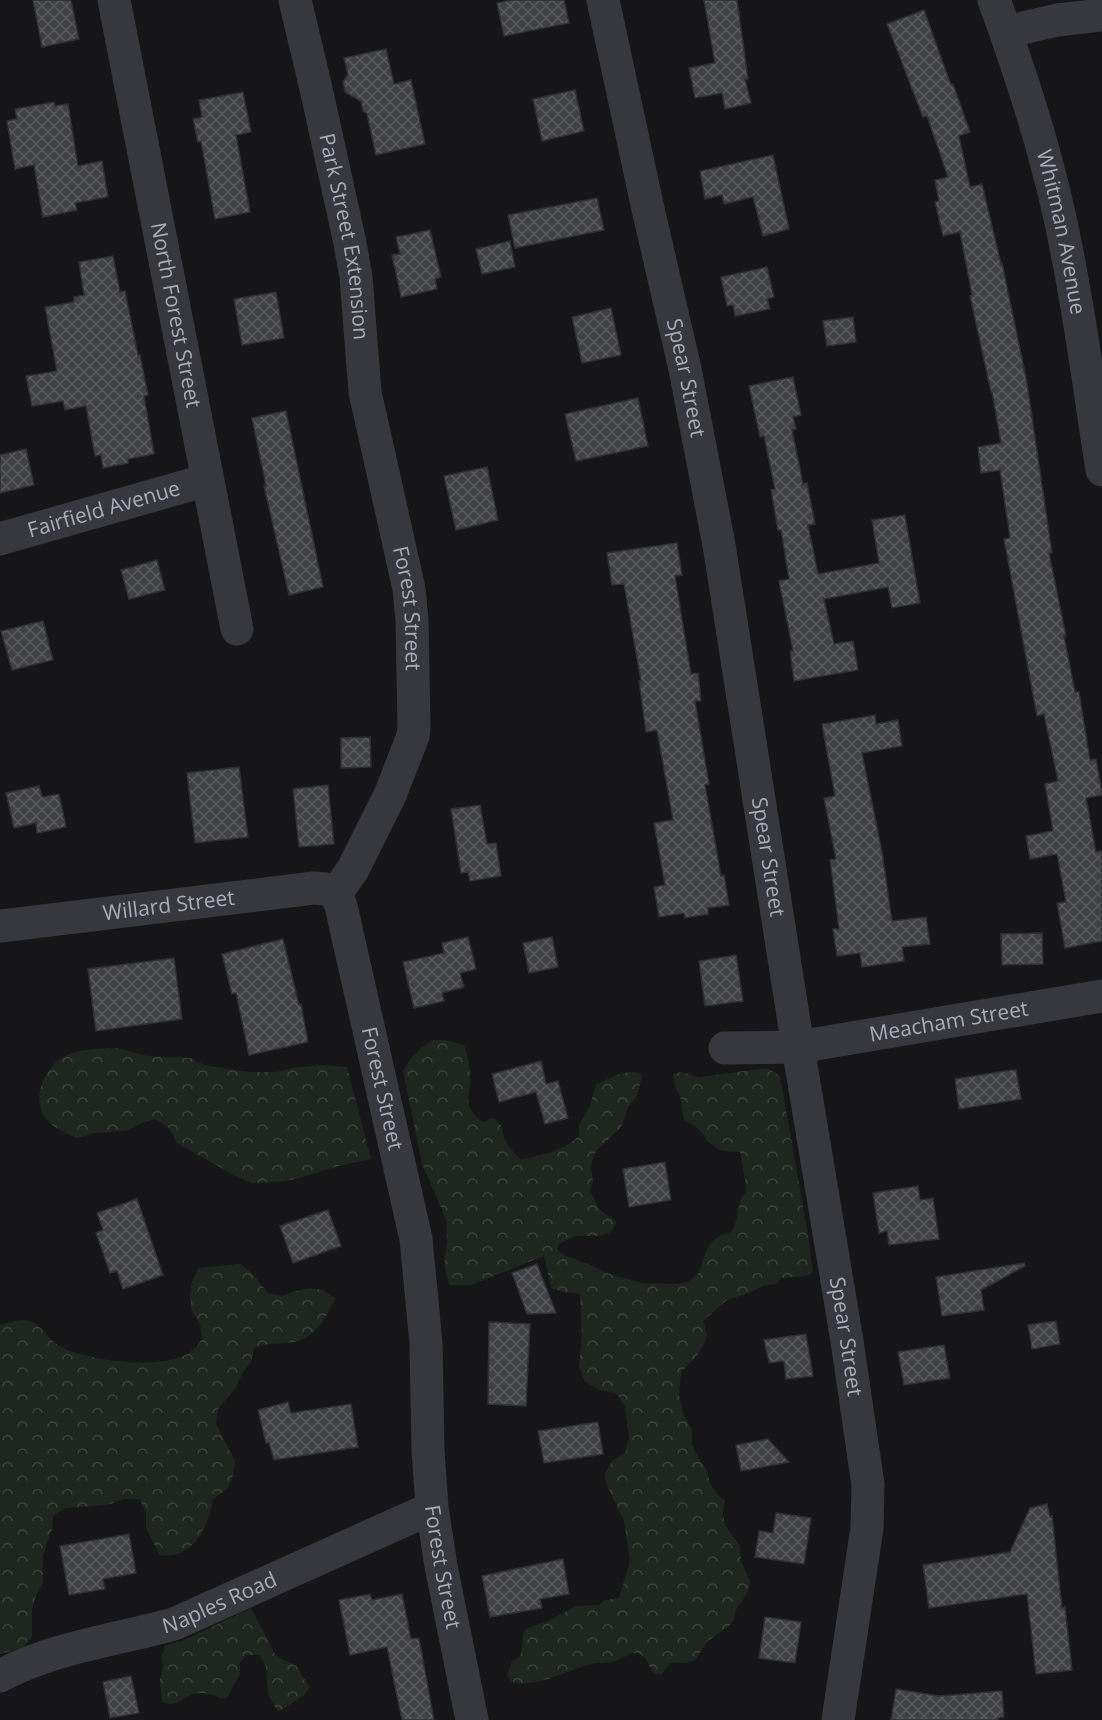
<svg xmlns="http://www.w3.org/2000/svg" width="1102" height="1720" font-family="'Open Sans',sans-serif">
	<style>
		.forest { fill: url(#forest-crowns) }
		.building { fill: url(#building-cross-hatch); stroke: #303034; stroke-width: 1.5 }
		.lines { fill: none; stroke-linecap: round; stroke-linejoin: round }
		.minor { stroke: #37383d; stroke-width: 33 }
		.labels { text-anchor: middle; stroke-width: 4.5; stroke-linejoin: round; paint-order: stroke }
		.street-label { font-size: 21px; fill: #a8adb8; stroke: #111113 }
	</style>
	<defs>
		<pattern id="forest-crowns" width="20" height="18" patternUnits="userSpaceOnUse" patternTransform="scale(1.5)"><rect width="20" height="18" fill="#1e261f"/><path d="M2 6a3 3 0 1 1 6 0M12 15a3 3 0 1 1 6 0" fill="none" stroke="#3c433d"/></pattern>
		<pattern id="building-cross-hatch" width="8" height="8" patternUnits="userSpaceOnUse" patternTransform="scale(1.5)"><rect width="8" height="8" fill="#404145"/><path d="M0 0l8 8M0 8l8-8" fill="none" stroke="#595a5e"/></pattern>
	</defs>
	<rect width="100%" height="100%" fill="#161618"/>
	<g class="forest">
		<path d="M434,1040h10l20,5c3,9 6,19 6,29 1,23 -10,31 13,48l10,-4 8,7c3,18 8,23 20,35 21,-6 41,-8 58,-24v-11l11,-20 6,-20c14,-7 29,-16 45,-12l1,2 -3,14 -4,10 -7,8 -3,10 -4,10 -24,23 -5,10 -1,10 2,11 -3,10 9,18 17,13 -5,10 -11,4h-24l-16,7 -3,6 4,5 32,12 13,7 36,10 38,1 10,-3 8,-7 8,-22 5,-10 10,-7 10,-3 5,-10 4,-22 6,-9 -1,-12 -5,-27 -19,-1 -15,-11 -2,-5 -9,-9 -11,-6c-2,-5 -1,-10 -2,-15 -1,-11 -9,-18 -9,-30 10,-7 17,2 27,2l67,-9 13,8 28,159 5,37 -7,4 -25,2 -5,6 -11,1 -19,9 -19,6 -24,21 4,14 -2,7 -8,14 -16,16 -2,23 5,21 8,13v15l6,14 9,12 3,14 9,12 6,4 -2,14 1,7 3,7 13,18 1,15 9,20 -1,7 -7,14 -5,5 -4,14 -5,6 -20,14 -13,19 -9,3h-16l-9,12 -8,-2 -8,-15 -6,-5c-11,-1 -12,4 -21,7 -9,4 -19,2 -28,4 -18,5 -60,26 -77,18 -3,-1 -4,-4 -6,-7l5,-14 7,-4 3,-7 1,-17 5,-5 22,-8 26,-14 23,-1 6,-5 14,-2 11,-37 -6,-40 -15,-31 -5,-15 8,-14 13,-8 4,-15 -4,-32 -9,-13 -16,-3 -15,-8 -6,-15 3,-31 -2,-42 -17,-2 -12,-4 -7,-32 -73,29h-22l-5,-20 3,-23 -1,-23 -24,-55 -19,-93c7,-14 17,-24 31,-31z"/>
		<path d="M117,1048l30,8 44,2 13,7 44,7h29l15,-4 30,-3 25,2 24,92 -40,9 -31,10 -15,3 -33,2 -15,-6 -60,-34 -8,-15 -14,-9 -15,5 -14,7 -33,2 -15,5c-12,-5 -24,-9 -32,-19 -14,-18 -4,-46 13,-59 16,-12 39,-11 58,-12z"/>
		<path d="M240,1264l11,8 17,21 14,3 14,-5 14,-3 13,2 12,8c-7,17 -18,37 -37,43 -10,3 -20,2 -29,3 -5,1 -10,3 -15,4l-3,14 -9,12 -6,13 -18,22 -2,15 19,37 -2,14 -5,13 -15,11c-4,22 -13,49 -39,56 -4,1 -9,0 -14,1l-14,-28v-16l-7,-13h-15l-14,5 -15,2 -30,2 -12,8 -1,13 -9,27v27l-7,12 -4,14v27l-9,12 -23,6v-329c9,-2 22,-8 32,-3 12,5 17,20 31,26 28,13 105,24 130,2 3,-2 6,-7 9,-11l-2,-15 -8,-13 -2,-15 2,-15 7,-13z"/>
		<path d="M251,1608l16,30 6,14 10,8 14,6 5,10 8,11 -7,9 -25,16 -10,-18 -2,-27 -7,-12h-12l-7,7v13l-14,23c-7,1 -7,-1 -14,-3 -4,-2 -15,-2 -19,-1 -13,4 -14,14 -31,8l-2,-23 3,-12 -1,-10 2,-11 23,-7z"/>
	</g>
	<g class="building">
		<path d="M33,0h38l8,39 -37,8z"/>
		<path d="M511,0h53l5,23 -65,13 -7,-33z"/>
		<path d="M704,0h33l11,79h-3l6,24 -26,6 -3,-16 -27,5 -6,-30 26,-5z"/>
		<path d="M924,10l27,75 2,-1 17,48 -11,4 11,51 12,-3 19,80 1,-1 25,120 25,170h-3l17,83h-2l11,56h4l11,68 6,-1 6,34v2l-16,3 10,54 6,-1v90l-37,7 -8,-45 9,-1 -9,-48 -27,5 -4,-23 27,-5 -8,-47 13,-3 -14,-67 -7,2 -33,-177 6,-1 -10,-68 -19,3 -3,-26 23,-4 -9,-51h-1l-21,-96 2,-1 -12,-63 -17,4 -8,-34 4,-1 -4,-21 13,-3 -21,-61 -4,1 -36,-93z"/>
		<path d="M386,49l8,35 17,-4 14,64 -49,11 -9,-41 -4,-3 -2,-10 -16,-9 -2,-10 5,-8 -4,-16z"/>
		<path d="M575,90l9,41 -42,10 -9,-42z"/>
		<path d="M243,92l8,40 -15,3 14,77 -35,7 -14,-78 -3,1 -5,-23 9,-2 -3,-17z"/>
		<path d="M54,102l1,4 13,-2 10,62 24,-5 6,36 -33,6 2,7 -34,7 -9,-52 -19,4 -8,-48 10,-2 -2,-10z"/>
		<path d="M773,155l16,74 -26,7 -10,-39 -29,7 -2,-9 -17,4 -5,-28z"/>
		<path d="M597,198l7,32 -89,18 -7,-33z"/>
		<path d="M430,230l11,47 -6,2 2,10 -36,8 -9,-42 8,-1 -4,-17z"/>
		<path d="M510,241l5,26 -33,7 -6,-25z"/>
		<path d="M113,256l7,36 5,-1 13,64h2l8,40 -4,1 10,58 -26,5v4l-25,5 -2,-13 -6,1 -9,-50 -21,4 -2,-9 -31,5 -6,-30 31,-5 -12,-64 29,-5v-5l10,-2 -5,-33z"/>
		<path d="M767,267l7,30 -7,2 3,10 -35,7 -2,-11 -6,1 -6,-29z"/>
		<path d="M276,292l8,46 -42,7 -8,-46z"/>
		<path d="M611,308l10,47 -39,8 -10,-46z"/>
		<path d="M853,317l3,25 -29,4 -4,-25z"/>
		<path d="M793,377l8,38 -8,2 3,12 -4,1 11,54 4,-1 8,41 -7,1 10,49 61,-11 -7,-43 33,-5 15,88 -28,5 -4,-21 -64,12 10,45 19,-3 5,29 -64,11 -4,-30h3l-14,-70 10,-2 -8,-49h-3l-7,-40 4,-1 -11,-53 -4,1 -11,-51z"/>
		<path d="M638,398l10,48 -72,15 -11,-47z"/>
		<path d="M286,411l37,176 -34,8 -25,-109h2l-14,-68z"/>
		<path d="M26,449l8,36 -34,8v-38z"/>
		<path d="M487,467l11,53 -42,10 -12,-54z"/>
		<path d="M677,543l5,32 -7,1 16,98 7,-1 3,28h-6l14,83 -4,1 16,91 3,-1 5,30 -21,3v6l-23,4 -1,-5 -25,4 -5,-30 11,-2 -11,-62 19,-3 -16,-90 -11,2 -7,-51h2l-17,-97 -12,1 -5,-32z"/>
		<path d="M157,560l8,30 -36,9 -8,-29z"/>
		<path d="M43,621l10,39 -41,10 -11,-39z"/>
		<path d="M875,715l1,9 22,-4 4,26 -40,7 20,99 10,69 34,-4 4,27 -28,3 2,14 -42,6 -2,-14 -23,3 -4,-27h6l-9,-69 6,-1 -12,-61 11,-2 -13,-72z"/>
		<path d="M370,737l1,30 -30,1v-30z"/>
		<path d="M239,767l9,70 -53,6 -8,-70z"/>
		<path d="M328,785l6,59 -35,3 -6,-58z"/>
		<path d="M39,786l3,11 17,-3 7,33 -29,6 -1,-10 -22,5 -8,-35z"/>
		<path d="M480,805l7,39 9,-1 5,33 -31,5 -2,-9 -7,1 -10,-64z"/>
		<path d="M1042,933l1,31 -41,1 -1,-31z"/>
		<path d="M468,937l8,32 -16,4 4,14 -22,6 2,8 -30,7 -11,-46 41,-9 -2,-10z"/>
		<path d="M552,937l6,30 -29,6 -6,-30z"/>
		<path d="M283,939l16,66 2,-1 7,38 -59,13 -13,-62 -4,1 -10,-40z"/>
		<path d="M736,955l7,46 -38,5 -6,-45z"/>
		<path d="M174,958l8,61 -86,12 -8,-62z"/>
		<path d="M541,1061l5,23 12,-3 10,37 -23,6 -9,-32 -37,10 -7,-28z"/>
		<path d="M1012,1070h4l5,29 -62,10 -4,-30z"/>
		<path d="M665,1162l6,38 -42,7 -6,-38z"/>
		<path d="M918,1186l2,14 13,-2 6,41 -50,6 -2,-14 -8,2 -6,-40z"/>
		<path d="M137,1199l26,76 -40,14 -6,-18 -7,2 -14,-40 7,-3 -6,-17z"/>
		<path d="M328,1210l13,36 -48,17 -13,-37z"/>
		<path d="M1024,1263l1,3 -44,24 3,20 -42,6 -6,-39z"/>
		<path d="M537,1264l19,49 -29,1 -15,-41z"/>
		<path d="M1056,1321l4,23 -28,5 -4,-24z"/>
		<path d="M489,1322l41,2 -4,82 -38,-2z"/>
		<path d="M806,1334l7,42 -27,3 -2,-18 -15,2 -5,-23z"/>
		<path d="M944,1345l6,33 -46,7 -6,-33z"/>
		<path d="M288,1402l3,11 60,-9 7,43 -84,13 -5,-17h-3l-8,-33z"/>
		<path d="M598,1422l5,32 -59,9 -6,-32z"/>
		<path d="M768,1439l21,23 -48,9 -5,-26z"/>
		<path d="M1047,1504l3,13 2,-1 10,92 3,-1 7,63 -36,4 -9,-80 -98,14 -6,-43 87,-13 20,-44z"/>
		<path d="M776,1513l35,5 -7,46 -49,-7 4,-26 14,2z"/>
		<path d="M129,1534l7,39 -33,6 2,10 -36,6 -9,-49z"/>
		<path d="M563,1559l6,35 -29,5 2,9 -52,9 -8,-41z"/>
		<path d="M370,1594l2,6 30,-6 9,45 8,-1 15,82h-32l-15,-73 -37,8 -11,-55z"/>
		<path d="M765,1617l36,5 -6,41 -36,-5z"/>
		<path d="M131,1676l8,37 -29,5 -7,-36z"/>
		<path d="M896,1689l43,7 63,-5 2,26 -6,1v2h-107z"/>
	</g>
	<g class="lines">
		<g class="minor">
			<path id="s1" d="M114,0l123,629"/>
			<path id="s2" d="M295,0l22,93 33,150 6,34 9,115 44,197 3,31 2,107 -1,9 -23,59 -37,74 -17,25"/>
			<path id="s3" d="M603,0l45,209 37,160 34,176 79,502 49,294 21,144 -1,43 -29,192"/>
			<path id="s4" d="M994,0c26,71 50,144 66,218 18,83 29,168 42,252"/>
			<path d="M1006,32l51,-12 45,-5"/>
			<path id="s5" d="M0,539l207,-59"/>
			<path id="s6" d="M336,894l5,12 75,333 10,104 2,107 4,58 9,58 31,154"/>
			<path id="s7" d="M0,926l314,-38 12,1 10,5"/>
			<path id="s8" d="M725,1048l73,-1 304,-51"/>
			<path id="s9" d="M0,1676c54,-29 116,-36 174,-52l258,-116"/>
		</g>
	</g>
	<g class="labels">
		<g class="street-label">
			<text dy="7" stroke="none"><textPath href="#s4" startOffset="242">Whitman Avenue</textPath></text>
			<text dy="7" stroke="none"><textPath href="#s2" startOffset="242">Park Street Extension</textPath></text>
			<text dy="7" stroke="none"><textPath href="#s1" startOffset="321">North Forest Street</textPath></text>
			<text dy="7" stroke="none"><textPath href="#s3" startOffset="387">Spear Street</textPath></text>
			<text dy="7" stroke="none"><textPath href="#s5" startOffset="108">Fairfield Avenue</textPath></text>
			<text dy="7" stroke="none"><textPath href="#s2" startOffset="620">Forest Street</textPath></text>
			<text dy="7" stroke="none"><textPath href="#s3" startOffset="873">Spear Street</textPath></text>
			<text dy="7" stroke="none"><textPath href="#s7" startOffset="170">Willard Street</textPath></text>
			<text dy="7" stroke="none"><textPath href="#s8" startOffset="226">Meacham Street</textPath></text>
			<text dy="7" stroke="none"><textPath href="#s6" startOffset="200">Forest Street</textPath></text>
			<text dy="7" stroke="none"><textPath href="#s3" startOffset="1359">Spear Street</textPath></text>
			<text dy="7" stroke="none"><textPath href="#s6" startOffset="684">Forest Street</textPath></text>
			<text dy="7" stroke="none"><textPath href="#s9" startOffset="232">Naples Road</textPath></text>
		</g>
	</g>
</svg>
